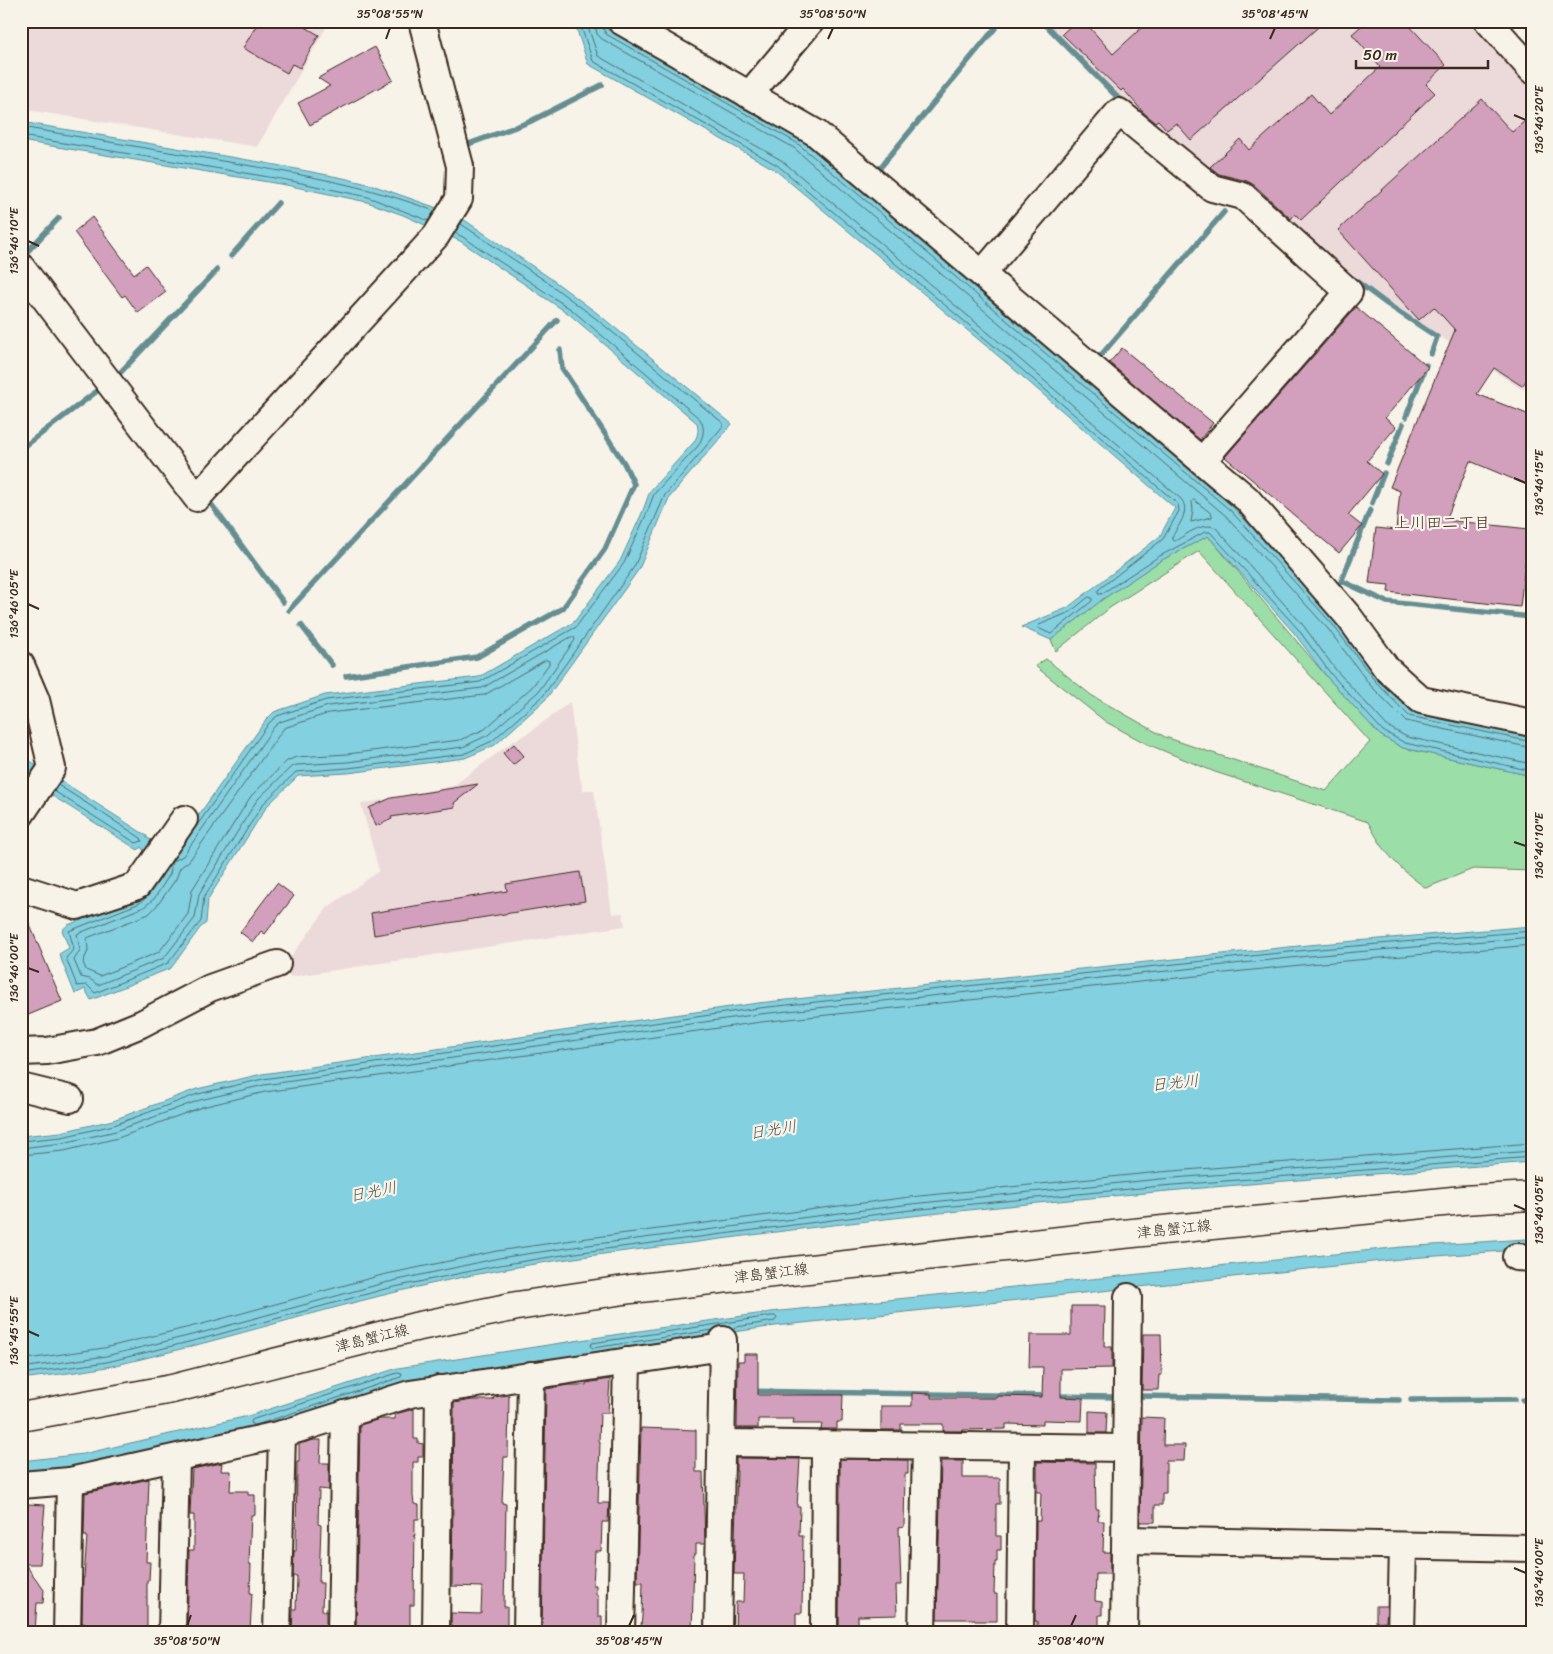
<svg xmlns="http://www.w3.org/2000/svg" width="1553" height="1654" font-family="Sriracha,'Klee One',sans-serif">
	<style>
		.built { fill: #ecdadb }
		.green { fill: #9cdea7; stroke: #6c8462 }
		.water { fill: #82d0e0; stroke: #668e92 }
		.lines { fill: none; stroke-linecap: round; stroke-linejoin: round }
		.shore { stroke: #576c6c; stroke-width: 1 }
		.stream { stroke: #668e92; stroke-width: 5.5 }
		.building { fill: #d2a0bc; stroke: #3b2a1e }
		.minor-casing { stroke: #3b2a1e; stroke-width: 30 }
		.major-casing { stroke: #3b2a1e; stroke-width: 31 }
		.minor { stroke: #f7f3e8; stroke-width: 26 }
		.major { stroke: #f7f3e8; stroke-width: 28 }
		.ticks { fill: none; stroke: #3b2a1e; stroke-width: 2 }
		.labels { text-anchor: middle; stroke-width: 4.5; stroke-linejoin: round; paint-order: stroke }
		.street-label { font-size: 15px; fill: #3b2a1e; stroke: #f7f3e8 }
		.neighbourhood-label { font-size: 16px; fill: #3b2a1e; stroke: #f7f3e8 }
		.water-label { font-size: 16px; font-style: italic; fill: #4d544e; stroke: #f7f3e8 }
		.neatline { fill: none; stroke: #3b2a1e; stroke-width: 2 }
		.ticks-label { font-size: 12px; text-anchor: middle; fill: #3b2a1e }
	</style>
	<rect width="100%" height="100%" fill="#f7f3e8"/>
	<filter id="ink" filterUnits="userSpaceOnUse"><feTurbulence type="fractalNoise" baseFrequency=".02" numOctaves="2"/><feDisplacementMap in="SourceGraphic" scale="10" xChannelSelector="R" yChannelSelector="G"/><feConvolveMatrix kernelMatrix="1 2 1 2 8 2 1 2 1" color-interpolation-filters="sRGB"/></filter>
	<g filter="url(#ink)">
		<g class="built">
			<path d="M21,21h309l-73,126 -236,-38z"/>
			<path d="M1045,21h430l57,63v293l-9,13 -135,-87 -73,-55 -100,-71 -94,-79z"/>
			<path d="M570,702l10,76 3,12h11l18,124 11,-1 2,13 -335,51 -4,-14 42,-56 51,-36 -18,-67 92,-18 59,-44 18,-10z"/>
		</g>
		<path class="green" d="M1208,536l119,141 53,58 23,13 129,28v95l-59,-2 -47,19c-29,-21 -41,-34 -58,-66l-153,-50 -68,-28 -41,-22 -71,-56 11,-7 45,36 74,42 161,54 44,-49 -171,-191 -88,56 -55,44 -5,-11 52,-41 57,-38z"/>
		<g class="water">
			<path d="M574,21h31l3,9 192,109 434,369 103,114 42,56 33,34 120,25v39l-129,-28 -23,-13 -53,-58 -33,-44 -86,-97 -48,25 -57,38 -52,41 -30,-13 46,-19 64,-49 29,-23 15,-28 -166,-143 -235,-196 -186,-105z"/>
			<path d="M21,122l239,40 83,16 29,7 85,30 93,63 47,35 135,111 -63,74 -30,71 -93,130 -51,46 -30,13 -117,15 -50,3 -31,30 -59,93 -2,24 -6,5 -29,40 -80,32 -6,-11 -10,5 -16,-40 10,-6 -7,-18 6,-5 70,-27 9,-43 -6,-8 -3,3 -117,-74v-21l126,81v2l27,12 92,-130 8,-8 51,-17 154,-18 95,-55 46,-61 22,-48 8,-22 44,-49c4,-7 5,-11 3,-19l-128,-109 -109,-73 -57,-26 -36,-13 -81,-17 -265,-44z"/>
			<path d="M1532,926v236c-268,20 -537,41 -803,76 -76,10 -153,18 -229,32 -131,23 -258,66 -388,96 -29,6 -61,9 -91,13v-243l40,-4 52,-12 84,-31 65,-15 496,-71 550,-58z"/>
			<path d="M1526,1239l6,1v12l-16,-2 -106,8 -635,68 -367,54 -148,49 -173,39 -66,8v-15l62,-7 165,-38 150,-48 261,-40 112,-16 631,-65z"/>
		</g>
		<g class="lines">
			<g class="shore">
				<path d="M579,21l14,40 184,104 235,196 166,143 1,7 -16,28 -65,51v4h3l57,-37 47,-25h5l88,97 33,45 52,57 22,12 127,28"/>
				<path d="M586,21l12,35 183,104 235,196 165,143c10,12 -3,27 -9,38v3l3,1c11,-6 28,-20 41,-13l87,97 33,45 51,56 20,11 125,27"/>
				<path d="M594,21l3,13 5,5 192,109 59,51 373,317 102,113 42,56 36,36 126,27"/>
				<path d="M600,21l6,13 191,109 61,51 373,317 102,114 42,56 34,35 123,26"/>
				<path d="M21,127c69,12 138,23 207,35 69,12 140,23 206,49"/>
				<path d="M21,136l266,44 81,17 61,24"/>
				<path d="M1194,500l18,14v3l-21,5 2,-12 -1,-8z"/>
				<path d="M1089,597l3,1v3l-41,33 -13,-6 1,-3 31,-13z"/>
				<path d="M571,637h3l1,3 -37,52 -50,43 -25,12 -116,15 -50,3 -6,2 -34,33 -58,94 -4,24 -31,40 -66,27 -8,-6 -9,-2 -7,-17 6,-10 -3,-16 67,-27 10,-8 16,-25 2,-12 11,-6 91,-129 6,-5 48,-16 154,-18z"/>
				<path d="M546,660l3,1v3l-17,23 -47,42 -25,11 -113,14 -51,3 -9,4 -36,35 -59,94 -4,24 -29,38 -59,24 -14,-6 -3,-8 5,-11 -1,-13 62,-24 10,-11 17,-24 4,-11 9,-7 95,-133 45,-15 155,-18z"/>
				<path d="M54,791l82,52 6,-2 -1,-3 -83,-53"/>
				<path d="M177,854l92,-131 8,-7 49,-16 154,-18 96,-55 48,-64 22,-48 8,-21 44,-48c5,-9 8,-17 2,-27l-128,-109 -109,-73 -8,-4"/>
				<path d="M162,876l-13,19 -9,8 -71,28 5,18 -8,9 11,28 10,-1 8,8 73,-30 33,-42 3,-24 59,-93 33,-32 52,-4 116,-14 28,-13 51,-45 91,-129 31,-72 58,-69v-3l-16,-13 -113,-93 -47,-35 -86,-58"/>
				<path d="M21,1141l41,-4 52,-12 84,-31 65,-15 496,-71 549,-58 224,-19"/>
				<path d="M21,1148l42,-5 53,-12 84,-31 64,-15 496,-71 549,-58 223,-19"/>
				<path d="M21,1155l43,-4 54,-13 84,-31 63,-15 496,-70 549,-58 222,-19"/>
				<path d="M713,1330l-120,18 -3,-2 2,-3 179,-27h4l2,2 -2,3 -45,7"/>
				<path d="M21,1360l83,-12 102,-25 176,-48 115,-24 83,-12 330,-42 250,-25 372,-29"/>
				<path d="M21,1368l85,-12 102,-25 176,-48 115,-25 82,-12 330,-42 249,-25 372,-28"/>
				<path d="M398,1373l4,1 -1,3 -142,47 -6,1 -2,-2 1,-3z"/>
				<path d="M21,1374l86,-12 102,-25 176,-48 115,-24 82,-13 329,-42 250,-24 371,-29"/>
			</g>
			<g class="stream">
				<path d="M1042,21l81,82"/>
				<path d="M466,145l63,-23 73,-37"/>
				<path d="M879,169l122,-148"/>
				<path d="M231,256l47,-53"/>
				<path d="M26,260l-3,-4 36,-38"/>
				<path d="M1352,278l35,26 50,33 -6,17"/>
				<path d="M1096,361l128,-149"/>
				<path d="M118,375l99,-105"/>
				<path d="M1406,417l20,-52"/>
				<path d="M21,449l80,-61"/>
				<path d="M1387,464l16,-40"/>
				<path d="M1372,503l12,-30"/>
				<path d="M211,504l72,98"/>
				<path d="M1342,581l45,21 145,15"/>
				<path d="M1341,582l29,-72"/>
				<path d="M289,610l268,-290"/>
				<path d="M301,625l31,40"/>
				<path d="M346,676l131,-19 86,-49 42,-59 29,-65 -10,-21 -62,-95 -2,-18"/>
				<path d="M736,1391l378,6"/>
				<path d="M1139,1396l260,4"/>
				<path d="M1411,1400l104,-1"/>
				<path d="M1523,1400h9"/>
			</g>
		</g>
		<g class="building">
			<path d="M259,21h36l24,14 -19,33 -8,-4 -5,9 -44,-25z"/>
			<path d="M1076,21h8l29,33 36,-33h176l-134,119 -15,-17 -9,7 -9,-10 -3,2 -11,-9 -21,-24 -2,2 -59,-57z"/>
			<path d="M1367,21h38l41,44 -20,19 9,9 -134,127 -6,-6 -4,5 -37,-34 -7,-4 -28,-7 -9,-7 30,-28 9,11 62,-56 18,21 51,-48 -28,-33z"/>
			<path d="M375,47l18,33 -83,45 -12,-22 32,-17 -12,-8z"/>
			<path d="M1482,99l30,33 20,-17v258l-10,13 -28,-18 -17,26 55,22v71l-62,-26 -24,59 83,9 -9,78 -132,-15 1,-7 -20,-2 7,-55 20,2 4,-39 -10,-4 65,-157 -21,-23 -15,13 -81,-90z"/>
			<path d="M92,217l42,57 12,-9 20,27 -28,21 -13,-18 -3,2 -48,-65z"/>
			<path d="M1356,307l72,60 -43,51 11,9 -29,34 15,13 -34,41 14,11 -23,27 -114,-96z"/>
			<path d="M1122,348l91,75 -13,17 -91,-77z"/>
			<path d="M514,744l10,12 -11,9 -10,-12z"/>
			<path d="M478,784l-24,19 1,4 -64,10 1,2 -16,7 -7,-18 22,-10z"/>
			<path d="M580,872l5,29 -211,34 -3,-22 136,-22 -1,-7z"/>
			<path d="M277,883l17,13 -29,38 -4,-3 -8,11 -13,-10z"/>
			<path d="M21,904l41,97 -41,17z"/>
			<path d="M1071,1306h34l-1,41h8v21l-51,1v28l22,1 -1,23 -39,-1v5l-37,-1v5l-43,1v1h-20v-7h-42v6h-20v-24h31v-13l19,1v4h66v-2l45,1 1,-30h-14l1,-32h41z"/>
			<path d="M1143,1334h18l1,41h-3l-1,15h-16z"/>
			<path d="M744,1354h14v41h85l-1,27h-5v7h-16l1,-5h-29l1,-5h-36v9h-21l1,-67h6z"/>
			<path d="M610,1379l-2,34h-8l-1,29h1l-2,61h11l-1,19h-6l-1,29h-6l-2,34h3v10h2v21h4v17h-60l4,-244 22,-4h18v-2z"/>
			<path d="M509,1395l-1,62h-4l-2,46 4,1 -2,103h3v26h-56v-20l30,1 1,-27 -30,-1 2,-183 18,-3h21l1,-3z"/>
			<path d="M414,1409v30h4v4l5,1v13h-5v5h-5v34l1,8 5,1v14h-4l-1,86h-4v28h-54l4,-208 20,-6h15v-5z"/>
			<path d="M1089,1411l18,1 -1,21h-17z"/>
			<path d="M1142,1417l22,1 -1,27h22l-1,16h-18v32h-4v12h-7v17h-15z"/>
			<path d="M641,1428l55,2v42h7l2,72h-9v10h-2l-2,79h-52l2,-16 1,-35h-6z"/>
			<path d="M314,1440h7l-1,23h9v27l-10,-1 -1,35 3,1 -2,58h4l-1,27 4,1v18h-6v4h-28l1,-24h3l1,-33h-4l1,-25h2l1,-89h2v-18z"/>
			<path d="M736,1458l64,1 -3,48h3l-1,29h4l-1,77h-6v20h-61l1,-31h7l1,-28h-10l3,-103h-1z"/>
			<path d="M840,1459l68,1v14h-3l-1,53 -5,1 2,57h-5l1,30 -39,1v17h-19z"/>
			<path d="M941,1461h22v17h37v26h-4v32h5v14h-4v12h-2l-1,32h3v27h-22v-2h-38z"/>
			<path d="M1037,1462l58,1 1,46h3l-1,12h6l-1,31h7v22h-14l-1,27 7,1v13h-3v18h-62v-12h-2l1,-100h4l1,-29h-4z"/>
			<path d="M222,1463l-1,8h10l-1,20h18v4h7v20h-4l-2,49h2l-1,29h2l-2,39 -63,-2 2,-80h5v-35h-4l2,-46z"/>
			<path d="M149,1479l-3,83h4l-1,18h-2v53h-19v-2l-40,-2v-5l-6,-1 1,-45h1l3,-42h-3l1,-43z"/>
			<path d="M28,1504l17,1 -5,59h-15l19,26 -1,13h-6l-2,28 -14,-1 1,-80h3z"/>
			<path d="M1376,1606h11l-1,15 -10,1z"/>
		</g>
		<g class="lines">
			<defs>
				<g id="minor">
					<path d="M621,21l195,112 386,328 45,38 102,118 38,52 34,31 111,23"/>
					<path d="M1488,21l44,49"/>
					<path d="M749,95l62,-74"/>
					<path d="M21,267l176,231 239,-262 23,-37 1,-33 -38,-145"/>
					<path d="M982,274l137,-162 93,76 31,8 106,96 -147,169"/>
					<path d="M21,665l15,35 16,68 -31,46"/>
					<path d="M21,888l56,18 60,-20 47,-67"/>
					<path d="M21,1052l26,-1 50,-9 44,-18 69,-36 67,-24"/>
					<path d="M21,1087l49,12"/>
					<path d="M1516,1257l16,1"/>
					<path d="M722,1443l404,5"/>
					<path d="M21,1485l49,-4 212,-47 128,-40 313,-47"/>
					<path d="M1126,1540l406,8"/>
					<path d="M67,1633l3,-152"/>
					<path d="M172,1633l4,-174"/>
					<path d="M277,1633l5,-199"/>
					<path d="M341,1633l4,-219"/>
					<path d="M436,1633l3,-244"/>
					<path d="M527,1633l4,-258"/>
					<path d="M621,1633l6,-272"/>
					<path d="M718,1633l5,-293"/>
					<path d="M824,1633l1,-189"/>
					<path d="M922,1633l4,-187"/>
					<path d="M1020,1633l2,-186"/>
					<path d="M1124,1633l4,-336"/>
					<path d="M1401,1633l2,-87"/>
				</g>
				<path id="major" d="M21,1417l151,-28 243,-62 102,-21 114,-17 482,-54 350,-35 69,-4"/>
			</defs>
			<use href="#minor" class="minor-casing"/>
			<use href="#major" class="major-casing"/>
			<use href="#minor" class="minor"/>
			<use href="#major" class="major"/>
		</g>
	</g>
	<path class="ticks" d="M386,39l4,-11M828,39l5,-11M1270,39l5,-11M1514,115l12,5M28,241l11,5M1514,478l12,5M28,604l11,5M1514,842l12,4M28,968l11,4M1514,1205l12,5M28,1331l11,5M1514,1568l12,5M187,1626l4,-11M629,1626l5,-11M1071,1626l5,-11"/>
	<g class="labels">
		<g class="street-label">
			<text transform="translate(1174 1229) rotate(-6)" y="5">津島蟹江線</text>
			<text transform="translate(771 1273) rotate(-7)" y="5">津島蟹江線</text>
			<text transform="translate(372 1338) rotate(-14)" y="5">津島蟹江線</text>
		</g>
		<g class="neighbourhood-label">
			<text x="1442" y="528">上川田二丁目</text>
		</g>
		<g class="water-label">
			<text transform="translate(1175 1082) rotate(-6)" y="6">日光川</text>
			<text transform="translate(773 1129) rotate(-9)" y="6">日光川</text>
			<text transform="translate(373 1191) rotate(-11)" y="6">日光川</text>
		</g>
	</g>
	<rect width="1553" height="1654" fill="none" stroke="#f7f3e8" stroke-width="55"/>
	<path d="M1356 60v8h132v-8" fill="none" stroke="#3b2a1e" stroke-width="2.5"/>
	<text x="1363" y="60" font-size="15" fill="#3b2a1e" stroke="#f7f3e8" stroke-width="4" paint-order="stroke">50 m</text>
	<rect x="28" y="28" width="1498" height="1598" class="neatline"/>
	<g class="ticks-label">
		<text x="390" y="18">35°08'55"N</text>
		<text x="833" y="18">35°08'50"N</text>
		<text x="1275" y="18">35°08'45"N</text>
		<text transform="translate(1539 120) rotate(-90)" y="4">136°46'20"E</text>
		<text transform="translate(14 241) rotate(-90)" y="4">136°46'10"E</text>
		<text transform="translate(1539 483) rotate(-90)" y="4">136°46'15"E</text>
		<text transform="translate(14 604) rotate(-90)" y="4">136°46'05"E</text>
		<text transform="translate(1539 846) rotate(-90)" y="4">136°46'10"E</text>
		<text transform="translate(14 968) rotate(-90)" y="4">136°46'00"E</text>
		<text transform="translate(1539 1210) rotate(-90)" y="4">136°46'05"E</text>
		<text transform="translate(14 1331) rotate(-90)" y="4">136°45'55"E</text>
		<text transform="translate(1539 1573) rotate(-90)" y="4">136°46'00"E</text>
		<text x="187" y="1645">35°08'50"N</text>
		<text x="629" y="1645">35°08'45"N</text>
		<text x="1071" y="1645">35°08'40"N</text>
	</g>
</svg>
